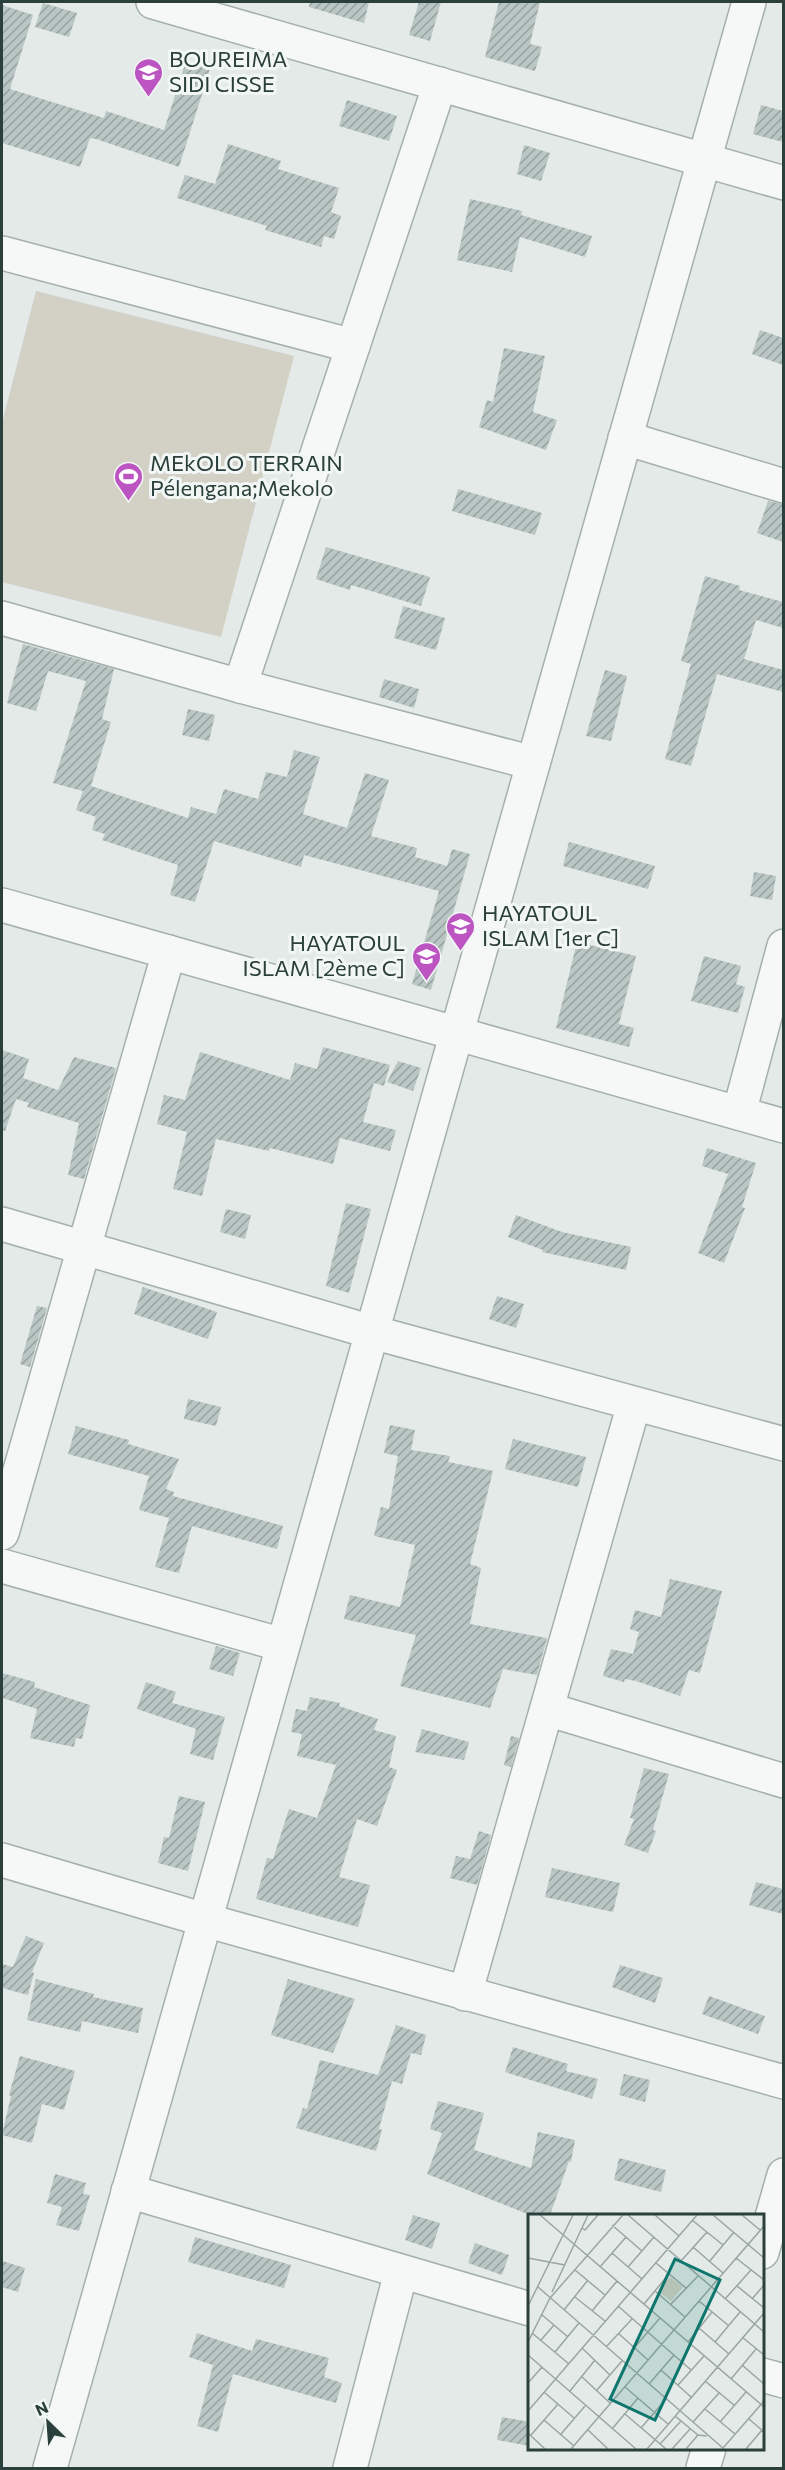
<svg xmlns="http://www.w3.org/2000/svg" width="785" height="2470" font-family="Commissioner,sans-serif">
	<style>
		.green { fill: #d3d1c5 }
		.building { fill: url(#building-hatch) }
		.lines { fill: none; stroke-linecap: round; stroke-linejoin: round }
		.minor-casing { stroke: #a5b0ad; stroke-width: 36 }
		.minor { stroke: #f5f8f7; stroke-width: 33 }
		.labels { text-anchor: middle; stroke-width: 6; stroke-linejoin: round; paint-order: stroke }
		.poi-label { font-size: 22px; fill: #2c403b; stroke: #f2f7f6; text-anchor: start }
		.inset-road { fill: none; stroke: #9aa6a3; stroke-width: 1.5 }
		.view { fill: #0f766e; fill-opacity: 0.15; stroke: #0f766e; stroke-width: 3 }
		.inset-edge { fill: none; stroke: #2c403b; stroke-width: 3 }
	</style>
	<defs>
		<pattern id="building-hatch" width="6" height="6" patternUnits="userSpaceOnUse" patternTransform="scale(1.5)"><rect width="6" height="6" fill="#bac6c3"/><path d="M-1 1l2-2M0 6l6-6M5 7l2-2" fill="none" stroke="#97a2a0"/></pattern>
	</defs>
	<rect width="100%" height="100%" fill="#e3eae8"/>
	<path class="green" d="M36,291l258,65 -73,281 -219,-55v-159z"/>
	<g class="building">
		<path d="M310,2h59l-5,21 -55,-16z"/>
		<path d="M419,2h22l-11,39 -21,-6z"/>
		<path d="M499,2h41l-10,42 12,3 -7,24 -50,-14z"/>
		<path d="M43,3l34,10 -8,24 -34,-10z"/>
		<path d="M2,5l31,10 -23,74 94,29 2,-7 58,19 22,-69 24,8 -31,98 -83,-28 -6,-1 -10,29 -78,-24z"/>
		<path d="M347,100l50,16 -8,25 -50,-15z"/>
		<path d="M761,105l22,6v31l-30,-8z"/>
		<path d="M228,144l53,17 -3,8 61,19 -8,24 10,4 -7,23 -10,-3 -3,11 -56,-17 2,-4 -90,-28 8,-23 30,9z"/>
		<path d="M524,145l26,8 -9,28 -24,-7z"/>
		<path d="M470,199l52,12 -1,4 71,21 -7,21 -65,-20 -8,35 -55,-12z"/>
		<path d="M760,330l23,8v27l-31,-11z"/>
		<path d="M504,348l41,8 -12,56 24,8 -11,30 -67,-23 8,-27 6,2z"/>
		<path d="M458,489l84,24 -7,22 -83,-24z"/>
		<path d="M768,501l15,3v38l-26,-9z"/>
		<path d="M326,547l104,30 -9,29 -70,-21 -1,5 -34,-11z"/>
		<path d="M705,576l35,10 -1,4 44,12v26l-27,-8 -12,39 39,11v22l-66,-18 -26,92 -26,-7 26,-95 -10,-3z"/>
		<path d="M403,606l42,12 -9,32 -42,-12z"/>
		<path d="M23,644l91,25 -12,50 9,3 -20,64 97,32 3,-11 25,7 8,-25 34,10 8,-27 21,5 7,-27 26,7 -17,57 44,14 18,-55 24,7 -18,56 46,12 -2,9 32,9 5,-17 18,5 -39,136 -19,-6 27,-93 -135,-36 -3,12 -87,-26 -19,61 -25,-7 8,-30 -76,-25 3,-6 -13,-4 4,-13 -20,-7 7,-19 -30,-8 33,-102 -38,-10 -12,40 -29,-8z"/>
		<path d="M605,670l22,6 -16,65 -25,-5z"/>
		<path d="M384,679l35,10 -5,19 -35,-11z"/>
		<path d="M188,709l27,6 -6,26 -27,-6z"/>
		<path d="M569,842l86,24 -7,23 -85,-23z"/>
		<path d="M754,872l22,4 -4,24 -22,-4z"/>
		<path d="M577,942l59,14 -17,68 15,4 -5,19 -73,-19z"/>
		<path d="M704,956l37,10 -5,18 9,3 -7,26 -47,-12z"/>
		<path d="M323,1047l67,18 -6,21 -10,-3 -11,39 33,8 -6,21 -50,-13 -7,26 -63,-16 -1,3 -53,-12 -14,57 -29,-7 14,-57 -30,-8 7,-29 21,5 15,-48 90,28 5,-17 22,6z"/>
		<path d="M2,1050l27,9 -6,19 35,12 16,-33 42,11 -32,111 -16,-4 11,-52 -52,-16 2,-4 -13,-4 -11,32 -3,-1z"/>
		<path d="M398,1061l23,7 -8,23 -26,-9z"/>
		<path d="M707,1148l49,15 -14,44 3,1 -21,55 -26,-10 30,-79 -26,-8z"/>
		<path d="M346,1203l25,6 -22,84 -23,-7z"/>
		<path d="M226,1209l25,6 -6,24 -25,-7z"/>
		<path d="M516,1215l46,17 69,15 -5,23 -84,-18 1,-2 -35,-13z"/>
		<path d="M143,1287l74,25 -9,27 -74,-25z"/>
		<path d="M497,1296l27,8 -8,24 -27,-9z"/>
		<path d="M37,1306l10,2 -17,59 -10,-3z"/>
		<path d="M188,1399l33,8 -5,19 -32,-7z"/>
		<path d="M390,1425l25,5 -4,20 39,6 -2,6 45,9 -23,93 11,4 -11,56 77,14 -10,37 -34,-6 -13,39 -90,-22 16,-51 -72,-16 6,-24 50,12 15,-62 -41,-9 7,-29 8,2 9,-53 -14,-3z"/>
		<path d="M76,1426l53,14 -1,4 51,15 -13,30 8,3 -1,4 110,30 -6,23 -85,-23 -13,47 -24,-6 14,-49 -30,-8 10,-34 -81,-22z"/>
		<path d="M513,1439l73,18 -8,30 -73,-18z"/>
		<path d="M670,1579l52,12 -22,82 -11,-3 -9,26 -44,-15 -11,-2 -1,3 -21,-6 8,-27 22,5 6,-22 -9,-3 5,-19 26,7z"/>
		<path d="M216,1646l24,7 -7,23 -24,-7z"/>
		<path d="M2,1673l33,9 -1,5 56,18 -8,34 -6,-1 -2,9 -44,-9 7,-29 -35,-11z"/>
		<path d="M146,1682l30,10 -4,11 53,14 -12,43 -23,-6 6,-25 -59,-20z"/>
		<path d="M310,1697l30,6 -1,3 39,13 -4,11 22,6 -7,31 8,3 -20,56 -20,-7 -18,58 31,8 -12,42 -102,-28 11,-41 6,1 16,-50 28,9 19,-53 -39,-9 5,-22 -11,-2 5,-23 11,2z"/>
		<path d="M422,1729l47,13 -5,18 -49,-8z"/>
		<path d="M511,1736l8,2 -8,29 -7,-2z"/>
		<path d="M644,1768l25,6 -16,56 3,1 -8,22 -24,-8 10,-26 -4,-1z"/>
		<path d="M179,1796l26,6 -17,69 -30,-8 6,-26 5,1z"/>
		<path d="M479,1831l12,4 -14,50 -27,-7 6,-22 14,3z"/>
		<path d="M552,1868l68,15 -7,29 -68,-15z"/>
		<path d="M756,1882l27,7v25l-34,-9z"/>
		<path d="M26,1936l18,7 -12,29 2,1 -6,22 -26,-7v-24l11,3z"/>
		<path d="M620,1965l43,13 -8,25 -43,-16z"/>
		<path d="M36,1979l58,15 -1,3 50,11 -5,25 -56,-12 -2,11 -53,-12z"/>
		<path d="M288,1979l67,20 -22,54 -62,-18z"/>
		<path d="M709,1996l56,20 -7,18 -56,-20z"/>
		<path d="M396,2025l30,10 -5,20 -10,-2 -9,31 -10,-3 -13,48 3,1 -6,21 -80,-23 7,-20 4,1 13,-49 58,15z"/>
		<path d="M513,2047l55,17 -2,7 32,8 -6,20 -87,-27z"/>
		<path d="M20,2056l55,15 -11,39 -22,-6 -10,39 -30,-8 9,-39 -2,-1z"/>
		<path d="M624,2074l26,6 -5,22 -26,-7z"/>
		<path d="M438,2101l46,12 -10,37 57,18 7,-36 37,8 -4,22 -2,-1 -19,54h-20l-103,-41 15,-41 -12,-4z"/>
		<path d="M619,2158l47,12 -5,22 -47,-12z"/>
		<path d="M55,2174l31,9 -3,11 7,1 -11,36 -23,-6 6,-18 -15,-4z"/>
		<path d="M413,2215l27,8 -8,26 -27,-9z"/>
		<path d="M195,2237l96,28 -7,23 -96,-26z"/>
		<path d="M475,2243l34,12 -7,20 -34,-12z"/>
		<path d="M2,2261l23,7 -7,24 -16,-5z"/>
		<path d="M197,2333l55,18 4,-12 73,19 -5,19 18,6 -6,20 -103,-29 -15,58 -21,-6 16,-61 -24,-8z"/>
		<path d="M502,2417l28,5v24l-33,-6z"/>
	</g>
	<g class="lines">
		<defs>
			<g id="minor">
				<path d="M153,2l631,181"/>
				<path d="M2,253l351,93"/>
				<path d="M625,438l159,48"/>
				<path d="M2,618l238,68 293,77"/>
				<path d="M240,686l200,-602"/>
				<path d="M2,905l782,221"/>
				<path d="M739,1113l45,-167"/>
				<path d="M2,1224l370,108 412,112"/>
				<path d="M2,1533l167,-581"/>
				<path d="M2,1566l281,79"/>
				<path d="M547,1709l237,72"/>
				<path d="M2,1860l203,60 579,162"/>
				<path d="M465,1994l169,-590"/>
				<path d="M128,2191l402,118"/>
				<path d="M762,2252l22,-77"/>
				<path d="M762,2375l22,6"/>
				<path d="M50,2468l699,-2466"/>
				<path d="M350,2468l51,-196"/>
				<path d="M703,2468l6,-20"/>
			</g>
		</defs>
		<use href="#minor" class="minor-casing"/>
		<use href="#minor" class="minor"/>
	</g>
	<defs>
		<symbol id="school-pin" viewBox="-11 -11 22 30"><path d="M0 17L-7.5 6A9.5 9.5 0 1 1 7.5 6Z" fill="#bc54c2" stroke="#f2f7f6"/><path d="M0-5L7-2L0 1L-7-2ZM-4 1L0 2.5L4 1V4Q0 6-4 4Z" fill="#fff"/></symbol>
		<symbol id="stadium-pin" viewBox="-11 -11 22 30"><path d="M0 17L-7.5 6A9.5 9.5 0 1 1 7.5 6Z" fill="#bc54c2" stroke="#f2f7f6"/><path d="M0-5a6.5 5 0 1 0 0 10a6.5 5 0 1 0 0-10ZM-3.5-1.8h7v3.6h-7Z" fill="#fff"/></symbol>
	</defs>
	<g fill-rule="evenodd">
		<use href="#school-pin" x="132" y="56" width="33" height="45"/>
		<use href="#stadium-pin" x="112" y="460" width="33" height="45"/>
		<use href="#school-pin" x="444" y="910" width="33" height="45"/>
		<use href="#school-pin" x="410" y="940" width="33" height="45"/>
	</g>
	<g class="labels">
		<g class="poi-label">
			<text x="169" y="67">BOUREIMA<tspan x="169" dy="25">SIDI CISSE</tspan></text>
			<text x="150" y="471">MEkOLO TERRAIN<tspan x="150" dy="25">Pélengana;Mekolo</tspan></text>
			<text x="482" y="921">HAYATOUL<tspan x="482" dy="25">ISLAM [1er C]</tspan></text>
			<text x="405" y="951" text-anchor="end">HAYATOUL<tspan x="405" dy="25">ISLAM [2ème C]</tspan></text>
		</g>
	</g>
	<g transform="translate(528 2214)">
		<rect width="236" height="236" fill="#e3eae8"/>
		<path d="M142,63l13,10 -12,14 -13,-10z" fill="#d3d1c5"/>
		<path class="inset-road" d="M12,1l224,192M100,1l136,117M127,1l24,21M185,1l51,43M214,1l18,15M164,6l31,25M84,11l30,26M54,14l3,2 13,-15M165,33l30,26M84,39l30,26M0,44l37,7M208,44l28,22M153,47l26,-29M181,48l25,-30M128,49l30,25M72,53l26,-30M100,53l26,-30M47,56l30,25M209,72l27,22M10,73l186,162M127,77l30,26M24,78l36,-77M47,83l30,24M197,85l26,-29M224,85l12,-14M171,87l30,25M116,90l25,-30M143,90l27,-28M0,92l45,-91M90,92l73,64M36,96l24,-30M64,97l25,-30M13,100l27,23M171,114l30,26M4,119l37,31M90,119l30,27M214,123l22,18M13,126l13,-15M0,128l22,-44 73,-83M160,128l24,-30M187,128l25,-30M78,133l26,-28M54,134l28,27M106,134l26,-30M27,138l24,-29M0,141l108,94M214,151l22,19M133,156l30,27M53,162l29,27M203,165l25,-30M177,167l29,24M0,169l14,-16M121,170l25,-29M150,171l26,-29M97,173l43,37M69,176l25,-29M42,177l25,-31M16,178l30,26M177,195l30,25M0,197l169,-196M97,200l41,35M147,202l23,19 9,1M221,205l15,13M16,206l30,26M165,208l26,-29M192,208l26,-30M113,214l25,-29M84,215l26,-31M60,216l20,19M0,219l17,16M33,220l24,-28M3,221l27,-31M132,230l21,-23M195,234l41,-47M43,235l193,-223M119,235l117,-136M144,235l18,-20M158,235l12,-14M218,235l16,-19"/>
		<path class="view" d="M147,45l45,21 -65,140 -45,-21z"/>
		<rect width="236" height="236" class="inset-edge"/>
	</g>
	<rect width="785" height="2470" fill="none" stroke="#2c403b" stroke-width="6"/>
	<g transform="translate(48 2422) rotate(335)" stroke="#f2f7f6" stroke-width="4.5" paint-order="stroke">
	<path d="M0-4.5L10 22L0 15L-10 22Z" fill="#2c403b"/>
	<text y="-9" font-size="16" font-weight="bold" text-anchor="middle" fill="#2c403b">N</text>
	</g>
</svg>
